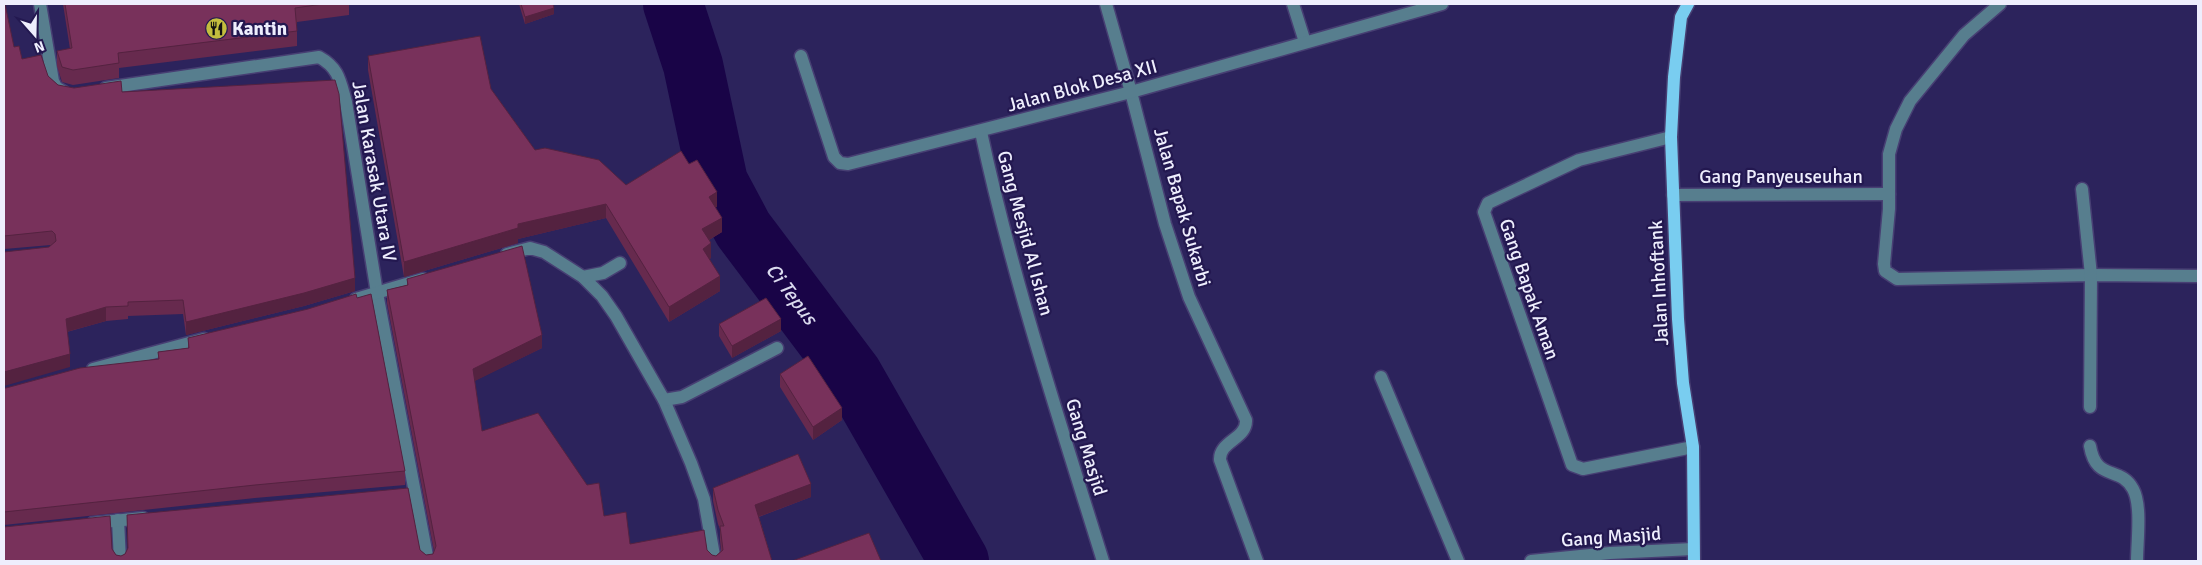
<svg xmlns="http://www.w3.org/2000/svg" width="2202" height="565" font-family="Signika,sans-serif">
	<style>
		.lines { fill: none; stroke-linecap: round; stroke-linejoin: round }
		.river { stroke: #190447; stroke-width: 60 }
		.minor-casing { stroke: #473f73; stroke-width: 15 }
		.major-casing { stroke: #473f73; stroke-width: 15 }
		.minor { stroke: #577e8e; stroke-width: 12 }
		.major { stroke: #79cdf0; stroke-width: 12 }
		.wall { fill: #672a4e }
		.shaded-wall { fill: #542240 }
		.building { fill: #78315b; stroke: #542240 }
		.labels { text-anchor: middle; stroke-width: 4.5; stroke-linejoin: round; paint-order: stroke }
		.poi-label { font-size: 19px; font-weight: bold; fill: #eeeefd; stroke: #231850; text-anchor: start }
		.street-label { font-size: 19px; fill: #eeeefd; stroke: #231850 }
		.water-label { font-size: 20px; font-style: italic; fill: #dadaee; stroke: #231850 }
	</style>
	<rect width="100%" height="100%" fill="#2c235c"/>
	<g class="lines">
		<path class="river" id="s1" d="M673,4l20,61 25,117 25,47 109,145 107,187"/>
		<defs>
			<g id="minor">
				<path d="M40,4l13,77 3,6 8,5"/>
				<path d="M1106,4l25,88 34,132 24,73 57,123c1,19 -27,21 -26,40l37,101"/>
				<path d="M1293,4l12,38"/>
				<path d="M2000,4l-36,31 -54,66 -14,28 -7,25v55l-5,55 1,7 12,8 194,-4 107,1"/>
				<path d="M801,56l33,101 6,6 8,1 283,-72 311,-88"/>
				<path d="M106,88l213,-31c20,11 21,24 27,45l31,191 51,268"/>
				<path d="M981,132c31,145 78,287 122,429"/>
				<path d="M1671,137l-92,23 -91,43 -4,9 88,253 11,4 110,-22"/>
				<path d="M2082,189l9,86 -1,132"/>
				<path d="M1673,195l216,-1"/>
				<path d="M507,254l23,-6 14,4 39,25 19,19 14,20 48,84 27,63 13,36 11,62"/>
				<path d="M583,277l20,-4 17,-10"/>
				<path d="M356,299l67,-20"/>
				<path d="M93,369l111,-30"/>
				<path d="M1381,377l77,184"/>
				<path d="M664,400l18,-3 95,-49"/>
				<path d="M2090,446c6,36 30,19 43,43 9,16 4,53 4,72"/>
				<path d="M118,520l2,41"/>
				<path d="M93,523l50,-5"/>
				<path d="M1531,561l79,-8 83,-4"/>
			</g>
			<path id="major" d="M1688,4l-7,13 -7,60 -3,60 7,182 5,64 10,64 1,114"/>
		</defs>
		<use href="#minor" class="minor-casing"/>
		<use href="#major" class="major-casing"/>
		<use href="#minor" class="minor"/>
		<use href="#major" class="major"/>
	</g>
	<g class="wall">
		<path d="M4,4l10,43 8,12 26,17 10,9 16,3 48,4 233,199 -51,15 -118,29 -3,-21 -55,2v3l-22,2 -39,11 3,35 -21,-120 2,-2 -47,4z"/>
		<path d="M63,4h286v11l-52,7v24l-178,22v10l-46,7 -11,-3 -5,-16v-15l13,-2z"/>
		<path d="M519,4h34l1,10 -29,10z"/>
		<path d="M368,56l123,33 44,61 91,35 63,-21 28,43h-2l7,25 -13,8 2,18 -2,1 11,32 -51,31 -63,-104 -88,21v4l-114,34 -36,-207z"/>
		<path d="M407,279l135,69 -68,33 8,50 122,85 26,28 77,6 5,5 4,1 5,-5 -1,-11v-11l-2,-5 -5,-23v-13l98,9 -52,20 13,44h-768l108,-12 4,6 5,1 4,-2 3,-5 -1,-34 293,35 6,5 7,-1 1,-3 -47,-248v-13l20,-5z"/>
		<path d="M357,298l48,173v14l-150,13 -251,27v-137h2l152,-29v-7l30,-4v-10z"/>
		<path d="M719,324l62,7 -49,27 -13,-22z"/>
		<path d="M780,374l62,46 -29,20 -33,-53z"/>
	</g>
	<g class="shaded-wall">
		<path d="M554,8v6l-29,10v-7z"/>
		<path d="M717,192v15l-8,4v-14z"/>
		<path d="M606,204v14l-88,21v4l-114,34v-15l114,-38z"/>
		<path d="M722,218v14l-20,12v-15z"/>
		<path d="M711,243v15l-8,5v-14z"/>
		<path d="M720,276v15l-51,31v-15z"/>
		<path d="M355,278v13l-51,15 -118,29v-13z"/>
		<path d="M106,307v14l-40,11v-13z"/>
		<path d="M781,319v12l-49,27v-12z"/>
		<path d="M542,335v13l-69,34v-13z"/>
		<path d="M70,354v13l-66,19v-14z"/>
		<path d="M842,408v12l-29,20v-13z"/>
		<path d="M811,484v13l-56,21v-13z"/>
	</g>
	<g class="building">
		<path d="M4,4h1l9,43 5,-1 3,13 19,-4 7,21 10,9 16,3 47,-7 1,11 213,-12 4,14 16,184 -51,15 -118,29 -3,-22 -55,2v4l-22,1 -40,12 4,35 -66,18v-120l45,-5 7,-6 -1,-7 -3,-3 -48,5z"/>
		<path d="M65,4h258l-28,4 2,23 -179,22 1,10 -46,7 -11,-3 -5,-16 15,-3z"/>
		<path d="M521,4h32l1,4 -29,9z"/>
		<path d="M480,36l11,53 44,61 10,-2 54,12 27,25 55,-34 8,13 8,-4 20,32 -8,5 13,21 -20,11 9,14 -8,6 17,27 -51,31 -63,-103 -88,20v4l-114,34 -36,-206z"/>
		<path d="M522,246l20,89 -69,34 9,62 56,-18 49,72 12,-2 5,33 22,-4 4,32 74,-14 3,20 5,5 4,1 7,-6 -3,-24h4l-6,-16 -5,-22 85,-34 13,30 -56,21 17,56h-768v-34l106,-11 2,33 4,6 5,1 4,-2 3,-6 -1,-33 281,-27 12,62 6,5 7,-1 3,-8 -49,-256 21,-5 -1,-6z"/>
		<path d="M356,294l1,4 14,-4 34,177 -150,14 -251,27v-124h2l74,-20 79,-9 -1,-7 31,-4 -1,-10 120,-29z"/>
		<path d="M766,298l15,21 -49,27 -13,-22z"/>
		<path d="M808,356l34,52 -29,19 -33,-53z"/>
		<path d="M869,533l12,28h-89z"/>
	</g>
	<defs>
		<symbol id="restaurant-disc" viewBox="-11 -11 22 22"><circle r="9.5" fill="#c3bd3e" stroke="#231850"/><path d="M-5-6h1v4h1v-4h1v4h1v-4h1v5L-1.5 .5V6h-2V.5L-5-1ZM5-6V6H3V1.5H1.5Q1.5-4 5-6Z" fill="#111"/></symbol>
	</defs>
	<g fill-rule="evenodd">
		<use href="#restaurant-disc" x="204" y="16" width="25" height="25"/>
	</g>
	<g class="labels">
		<g class="poi-label">
			<text x="232" y="35">Kantin</text>
		</g>
		<g class="street-label">
			<text transform="translate(1082 85) rotate(-15)" y="7">Jalan Blok Desa XII</text>
			<text transform="translate(375 171) rotate(80)" y="7">Jalan Karasak Utara IV</text>
			<text x="1781" y="183">Gang Panyeuseuhan</text>
			<text transform="translate(1183 207) rotate(74)" y="7">Jalan Bapak Sukarbi</text>
			<text transform="translate(1026 233) rotate(75)" y="7">Gang Mesjid Al Ishan</text>
			<text transform="translate(1658 283) rotate(-93)" y="7">Jalan Inhoftank</text>
			<text transform="translate(1530 289) rotate(71)" y="7">Gang Bapak Aman</text>
			<text transform="translate(1087 447) rotate(73)" y="7">Gang Masjid</text>
			<text transform="translate(1611 536) rotate(-4)" y="7">Gang Masjid</text>
		</g>
		<g class="water-label">
			<text dy="7" stroke="none"><textPath href="#s1" startOffset="318">Ci Tepus</textPath></text>
		</g>
	</g>
	<rect width="2202" height="565" fill="none" stroke="#eeeefd" stroke-width="10"/>
	<g transform="translate(35 35) rotate(160)" stroke="#231850" stroke-width="4" paint-order="stroke">
	<path d="M0-4L9 19L0 12L-9 19Z" fill="#eeeefd"/>
	<text y="-8" font-size="14" font-weight="bold" text-anchor="middle" fill="#eeeefd">N</text>
	</g>
</svg>
